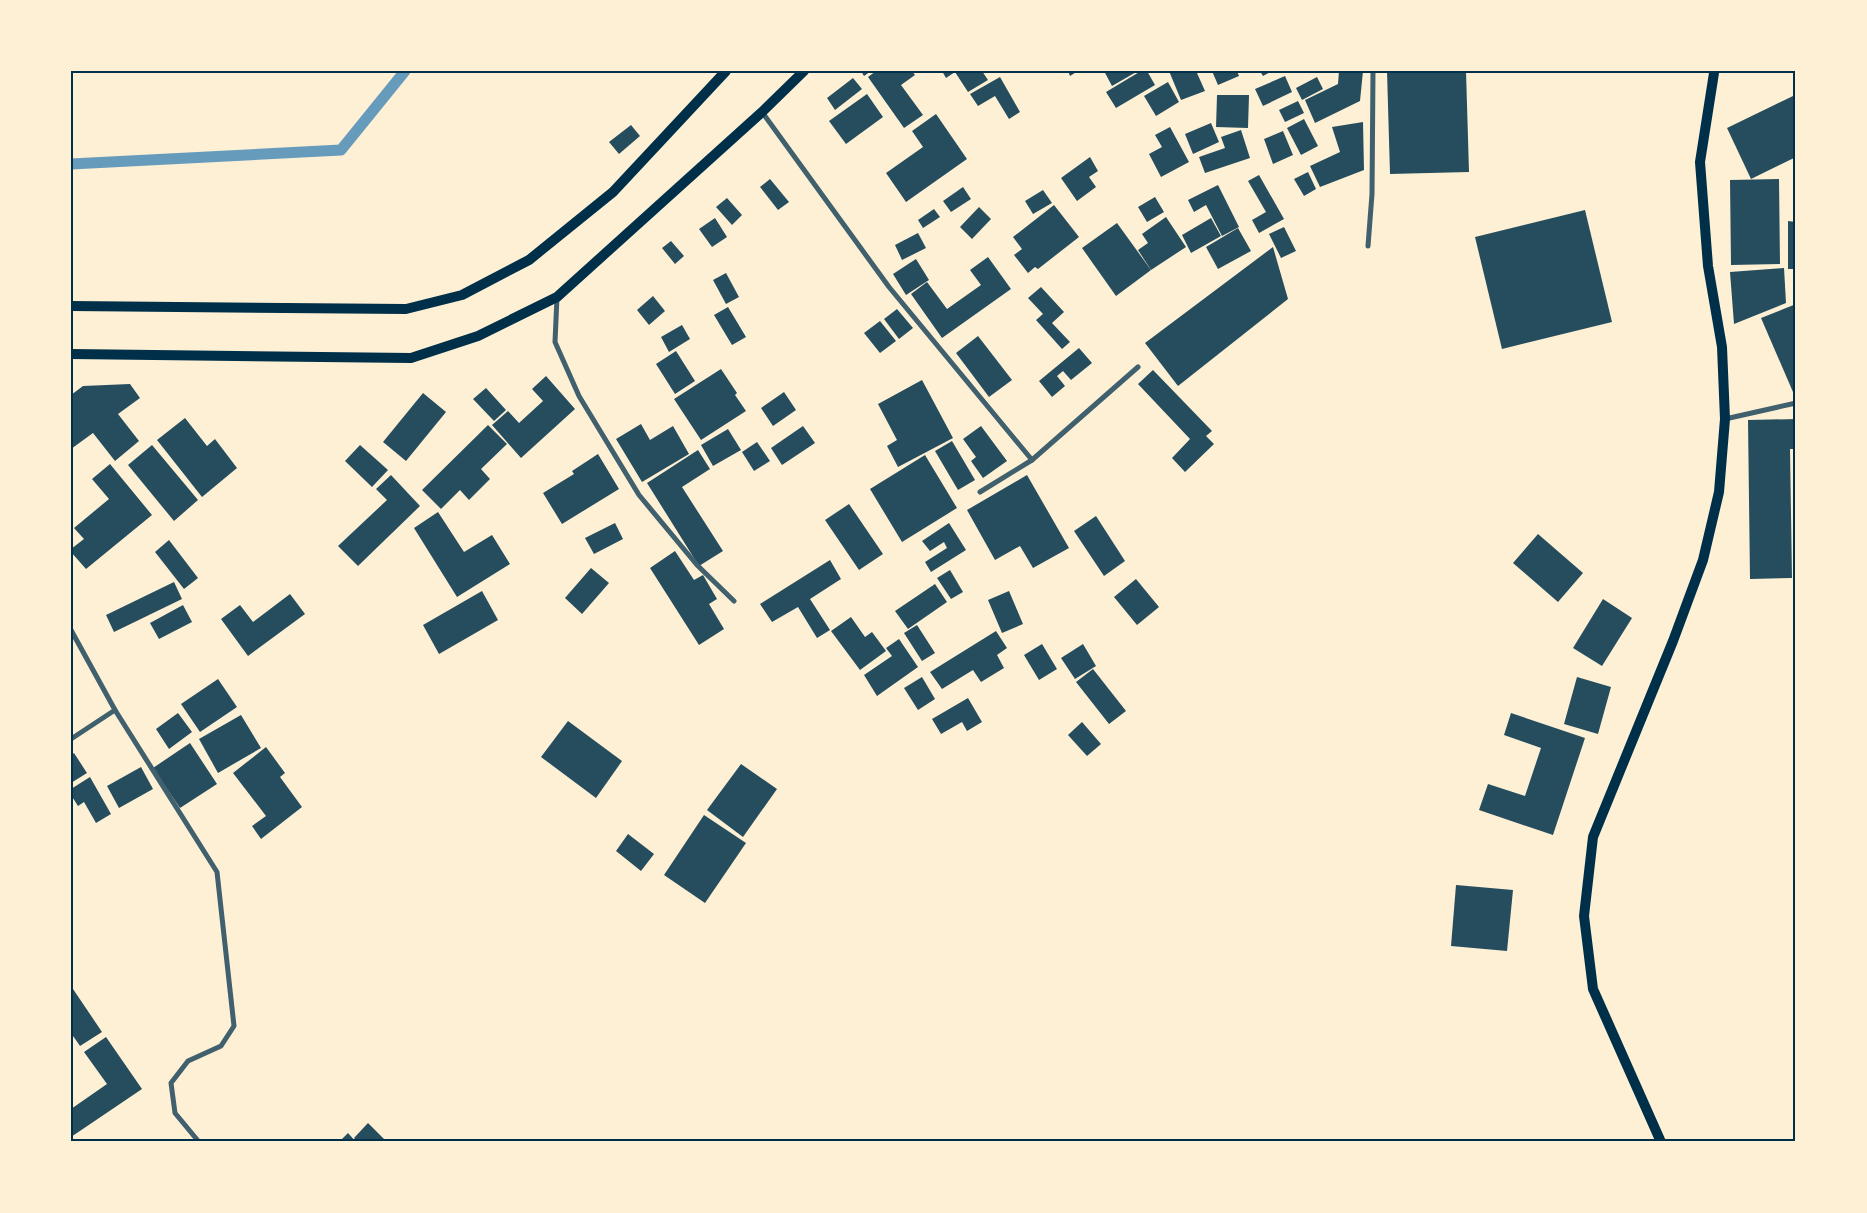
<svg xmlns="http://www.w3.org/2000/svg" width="1867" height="1213" font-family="'PT Sans',sans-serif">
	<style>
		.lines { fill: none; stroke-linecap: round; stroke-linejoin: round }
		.stream { stroke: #669bbc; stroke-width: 11 }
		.building { fill: #264d5e }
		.minor { stroke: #3f606c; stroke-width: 5 }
		.secondary { stroke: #003049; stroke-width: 10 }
		.neatline { fill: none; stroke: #003049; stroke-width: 2 }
	</style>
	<rect width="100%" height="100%" fill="#fdf0d5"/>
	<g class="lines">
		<path class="stream" d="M71,164l270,-14 64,-79"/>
	</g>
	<g class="building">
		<path d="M861,71h10l-7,5z"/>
		<path d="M876,71h36l3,4 -14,10 22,30 -19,13 -36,-51z"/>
		<path d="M942,71h40l6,9 -20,12 -13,-20 -9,6z"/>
		<path d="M1068,71h10l-8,5z"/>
		<path d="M1104,71h34l-26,15z"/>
		<path d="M1141,71h6l8,14 -39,23 -10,-16z"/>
		<path d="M1169,71h33l-5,2 8,18 -24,9z"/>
		<path d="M1212,71h25l2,5 -21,9z"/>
		<path d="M1260,71h12l-9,5z"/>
		<path d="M1339,71h24l-3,30 -45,22 -10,-23 33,-16z"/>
		<path d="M1387,71h79l3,101 -79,2z"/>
		<path d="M1285,76l7,16 -29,14 -8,-17z"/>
		<path d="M1000,77l20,35 -11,7 -14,-23 -17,10 -8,-12z"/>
		<path d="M1317,77l6,12 -21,11 -6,-12z"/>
		<path d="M853,78l9,11 -27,21 -8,-12z"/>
		<path d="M1168,82l11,20 -23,14 -12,-20z"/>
		<path d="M867,94l16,23 -37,27 -17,-23z"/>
		<path d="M1217,95h32l-1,33 -32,-1z"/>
		<path d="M1793,96l3,5v56l-45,22 -24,-51z"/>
		<path d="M1298,101l6,12 -19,9 -6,-12z"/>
		<path d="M936,114l31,45 -61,43 -20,-29 37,-26 -11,-16z"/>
		<path d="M1304,119l14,27 -17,9 -14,-27z"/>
		<path d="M1363,122l1,48 -44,17 -10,-21 30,-14 -8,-25z"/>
		<path d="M1211,123l8,19 -26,12 -8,-20z"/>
		<path d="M631,125l9,11 -21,18 -10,-12z"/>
		<path d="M1170,127l19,35 -28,15 -12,-23 13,-7 -7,-12z"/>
		<path d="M1241,130l9,28 -45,15 -6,-16 26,-9 -4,-11z"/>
		<path d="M1283,131l10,24 -20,9 -9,-25z"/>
		<path d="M1090,157l8,14 -9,6 7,10 -19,14 -16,-23z"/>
		<path d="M1308,172l8,17 -12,7 -10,-17z"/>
		<path d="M1259,175l25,44 -25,14 -7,-13 14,-8 -18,-31z"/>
		<path d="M770,179l19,23 -11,8 -18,-23z"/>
		<path d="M1779,179l1,85 -49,1 -1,-85z"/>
		<path d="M1218,185l21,42 -17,9 -16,-31 -12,7 -6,-12z"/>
		<path d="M963,187l8,12 -20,13 -8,-11z"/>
		<path d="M1043,190l9,13 -19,11 -8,-13z"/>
		<path d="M1155,197l9,15 -17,10 -9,-15z"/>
		<path d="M727,198l15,17 -10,10 -16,-18z"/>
		<path d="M1054,205l25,32 -41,32 -3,-2 -7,6 -14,-18 8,-6 -9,-12z"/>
		<path d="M979,207l12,12 -19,20 -12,-12z"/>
		<path d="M934,209l6,8 -17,11 -5,-8z"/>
		<path d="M1585,210l27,112 -110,27 -27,-112z"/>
		<path d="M1166,217l20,30 -35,23 -13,-20 10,-7 -6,-9z"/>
		<path d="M715,218l12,19 -15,10 -13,-18z"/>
		<path d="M1211,218l10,18 -30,17 -9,-18z"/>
		<path d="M1788,221l8,1v47h-8z"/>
		<path d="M1117,223l34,47 -35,26 -34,-48z"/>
		<path d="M1284,227l12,24 -15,7 -12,-24z"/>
		<path d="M1238,228l13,23 -33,18 -12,-22z"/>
		<path d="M918,233l8,15 -24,12 -7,-15z"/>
		<path d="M671,241l13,15 -9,8 -13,-16z"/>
		<path d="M1273,247l15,52 -110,87 -33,-43z"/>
		<path d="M988,257l23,32 -69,49 -31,-44 16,-12 20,27 34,-24 -11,-15z"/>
		<path d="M916,259l13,21 -23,15 -13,-21z"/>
		<path d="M1784,268l2,35 -52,21 -4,-52z"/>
		<path d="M726,273l13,24 -13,7 -13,-24z"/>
		<path d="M1041,287l23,25 -12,11 18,19 -8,7 -26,-29 7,-6 -15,-16z"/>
		<path d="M653,296l12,15 -16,14 -12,-15z"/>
		<path d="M1796,304v95l-35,-81z"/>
		<path d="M728,307l18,30 -14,8 -18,-30z"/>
		<path d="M897,309l16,19 -14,11 -15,-20z"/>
		<path d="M880,321l16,20 -16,12 -16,-20z"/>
		<path d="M682,325l8,14 -21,13 -8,-15z"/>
		<path d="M978,336l34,44 -23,17 -33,-44z"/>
		<path d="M1079,348l13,15 -21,17 -8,-9 -6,5 8,10 -13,11 -13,-16z"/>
		<path d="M676,351l19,30 -20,13 -19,-30z"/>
		<path d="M721,369l16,24 -2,2 11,16 -45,29 -27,-41z"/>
		<path d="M1153,370l59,61 -6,5 8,8 -29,28 -13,-14 18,-19 -52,-55z"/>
		<path d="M546,376l29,33 -54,49 -29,-33 16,-14 11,12 24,-22 -11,-12z"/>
		<path d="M922,380l31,58 -55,29 -11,-21 10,-6 -19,-36z"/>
		<path d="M130,384l10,14 -22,16 21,27 -24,20 -22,-28 -22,16v-54l12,-9z"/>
		<path d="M486,388l20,22 -12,11 -21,-22z"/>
		<path d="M784,392l12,18 -23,16 -12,-18z"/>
		<path d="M423,393l23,19 -40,49 -23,-19z"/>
		<path d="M185,418l22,28 8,-7 22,29 -35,29 -45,-57z"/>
		<path d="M1796,419v30h-6l2,129 -42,1 -2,-159z"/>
		<path d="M641,424l9,16 23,-14 16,28 -47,28 -26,-43z"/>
		<path d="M488,425l19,19 -26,25 9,10 -21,21 -9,-10 -19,19 -19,-19z"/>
		<path d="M803,426l12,17 -33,22 -11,-17z"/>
		<path d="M981,426l26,35 -24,17 -12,-17 5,-4 -13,-18z"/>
		<path d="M728,429l13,21 -28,16 -12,-21z"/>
		<path d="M952,441l23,39 -17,10 -23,-39z"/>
		<path d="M757,442l13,19 -16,10 -12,-19z"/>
		<path d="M152,445l46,55 -24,21 -46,-56z"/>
		<path d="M360,445l28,25 -16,17 -27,-26z"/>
		<path d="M698,450l12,19 -28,18 41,64 -24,15 -52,-83z"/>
		<path d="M598,454l21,35 -57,35 -19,-31 31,-19 -2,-3z"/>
		<path d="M925,455l32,53 -55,34 -32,-53z"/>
		<path d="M110,464l42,51 -66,54 -15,-17v-3l13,-10 -10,-11 35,-29 -17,-20z"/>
		<path d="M391,475l29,31 -62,60 -20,-20 49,-46 -11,-11z"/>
		<path d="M1027,475l42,73 -36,20 -13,-22 -25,14 -28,-50z"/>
		<path d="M849,504l34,50 -24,16 -34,-50z"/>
		<path d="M438,512l26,40 28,-17 18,29 -53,33 -43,-69z"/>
		<path d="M1096,516l29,45 -21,15 -30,-45z"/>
		<path d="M615,523l8,16 -29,15 -9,-16z"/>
		<path d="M949,523l17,27 -35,22 -6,-10 22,-14 -3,-6 -14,9 -8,-10z"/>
		<path d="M1538,534l45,39 -25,29 -45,-39z"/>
		<path d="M169,540l29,38 -14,11 -29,-37z"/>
		<path d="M675,551l19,29 9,-5 14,24 -8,5 15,25 -25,16 -49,-77z"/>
		<path d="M830,560l11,19 -31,20 20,31 -13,8 -19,-31 -26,15 -12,-18z"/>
		<path d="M591,568l18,15 -27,31 -17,-16z"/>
		<path d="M950,570l13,22 -12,7 -14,-21z"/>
		<path d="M1136,579l23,28 -22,18 -23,-28z"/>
		<path d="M174,582l8,17 -68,33 -8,-17z"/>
		<path d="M935,584l12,18 -39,27 -13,-18z"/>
		<path d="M482,591l16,29 -59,34 -16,-29z"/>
		<path d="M1009,591l14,33 -21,9 -14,-33z"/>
		<path d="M290,594l15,20 -57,42 -27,-37 19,-14 13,17z"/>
		<path d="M1603,599l29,19 -30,48 -29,-18z"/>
		<path d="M183,605l9,17 -33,17 -9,-16z"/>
		<path d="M851,617l14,20 7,-5 14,19 -26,19 -29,-39z"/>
		<path d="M917,625l18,28 -13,8 -18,-28z"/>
		<path d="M996,631l11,17 -10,7 7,13 -23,14 -8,-12 -31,19 -12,-17z"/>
		<path d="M899,639l19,28 -41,29 -13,-21 28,-19 -6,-8z"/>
		<path d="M1042,644l15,25 -18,11 -15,-25z"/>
		<path d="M1083,644l13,22 -21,13 -14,-21z"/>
		<path d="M1093,669l33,42 -17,13 -33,-42z"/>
		<path d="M922,677l13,22 -17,11 -14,-22z"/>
		<path d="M1577,677l34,10 -13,47 -34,-10z"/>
		<path d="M218,679l19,28 -37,25 -19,-28z"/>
		<path d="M968,698l14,24 -15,9 -5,-9 -21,12 -9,-15z"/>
		<path d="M178,713l14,19 -23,17 -13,-20z"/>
		<path d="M1511,713l74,25 -32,97 -74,-25 9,-26 37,12 16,-48 -37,-13z"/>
		<path d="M241,715l20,33 -43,25 -19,-34z"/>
		<path d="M568,721l54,40 -26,37 -55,-41z"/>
		<path d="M1082,722l19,22 -14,12 -19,-21z"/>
		<path d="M190,743l27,41 -37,24 -27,-40z"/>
		<path d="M266,747l19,26 -5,4 22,30 -41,32 -9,-13 14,-10 -33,-43z"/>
		<path d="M74,753l13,20 -16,10v-28z"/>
		<path d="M741,764l36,25 -34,48 -36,-27z"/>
		<path d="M141,767l12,22 -34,19 -12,-22z"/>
		<path d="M90,777l21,37 -15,9 -12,-21 -6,4 -7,-11v-6z"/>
		<path d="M704,815l42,28 -41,60 -41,-28z"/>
		<path d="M628,834l26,20 -13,17 -25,-20z"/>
		<path d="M1456,885l57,5 -6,61 -56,-5z"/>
		<path d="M71,986l31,46 -22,14 -9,-13z"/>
		<path d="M106,1037l36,52 -71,48v-28l36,-25 -23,-32z"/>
		<path d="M368,1123l19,19h-29l-4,-4z"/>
		<path d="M348,1133l8,9h-17z"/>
	</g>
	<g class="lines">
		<g class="minor">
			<path d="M762,112l127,175 143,173"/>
			<path d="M1368,246l4,-52 1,-123"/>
			<path d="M557,297l-2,45 24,54 60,99 58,70 37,36"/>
			<path d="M1725,419l71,-16"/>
			<path d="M980,492l52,-32 106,-93"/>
			<path d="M71,630l44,80 102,162 17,154 -13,20 -33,15 -17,22 4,30 24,29"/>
			<path d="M71,739l44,-29"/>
		</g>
		<g class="secondary">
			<path d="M71,306l335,3 56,-14 67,-35 84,-68 113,-121"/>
			<path d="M71,354l340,4 67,-22 79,-39 205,-185 42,-41"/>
			<path d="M1661,1142l-68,-153 -9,-73 9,-79 80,-196 30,-81 16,-68 6,-73 -3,-72 -14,-81 -8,-104 14,-89"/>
		</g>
	</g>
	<rect width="1867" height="1213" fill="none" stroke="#fdf0d5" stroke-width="145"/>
	<rect x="72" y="72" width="1722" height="1068" class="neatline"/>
</svg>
